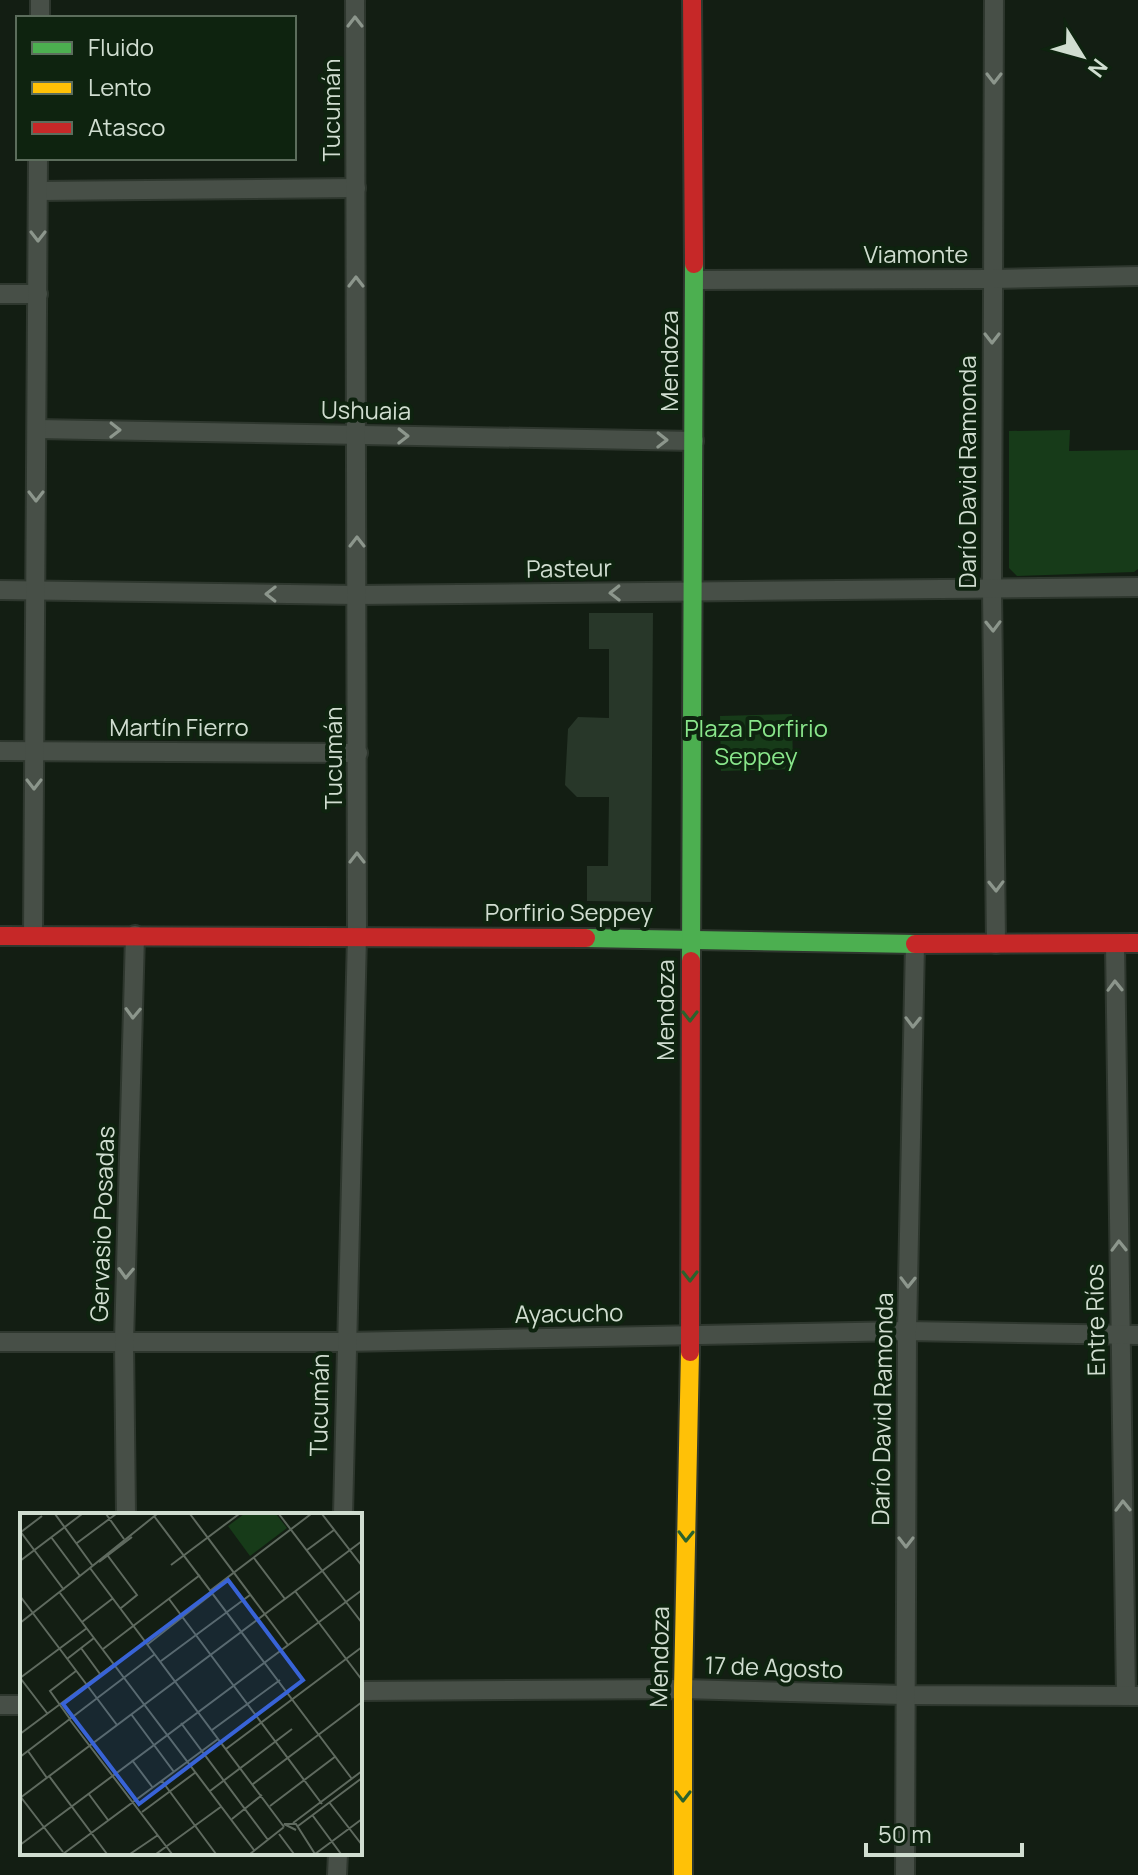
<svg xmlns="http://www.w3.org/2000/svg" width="1138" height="1875" font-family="Manrope,sans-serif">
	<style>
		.green { fill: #173b19 }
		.building { fill: #283729 }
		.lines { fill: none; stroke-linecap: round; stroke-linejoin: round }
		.street-casing { stroke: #2e372e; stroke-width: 22 }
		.fast-casing { stroke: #2e372e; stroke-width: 22 }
		.slow-casing { stroke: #2e372e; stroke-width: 22 }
		.jam-casing { stroke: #2e372e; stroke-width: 22 }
		.street { stroke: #474f47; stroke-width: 18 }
		.fast { stroke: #4caf50; stroke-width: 18 }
		.slow { stroke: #ffc107; stroke-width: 18 }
		.jam { stroke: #c62828; stroke-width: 18 }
		.oneway { stroke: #8c968c }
		.oneway2 { stroke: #2a622c }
		.labels { text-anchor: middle; stroke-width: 8; stroke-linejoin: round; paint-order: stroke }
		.street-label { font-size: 24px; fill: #d0ddd0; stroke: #0e230f }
		.park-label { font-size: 24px; fill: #89e68b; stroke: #0e230f }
		.inset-road { fill: none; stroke: #5f6a5f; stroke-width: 2 }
		.view { fill: #3863d7; fill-opacity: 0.15; stroke: #3863d7; stroke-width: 4 }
		.inset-edge { fill: none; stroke: #d0ddd0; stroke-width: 4 }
	</style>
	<rect width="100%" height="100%" fill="#131e13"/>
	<g class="green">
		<path d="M1070,430l-1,21 69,-1v119l-4,3 -117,4 -8,-8v-137z"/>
		<path d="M792,714l1,55 -72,2 -1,-55z"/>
	</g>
	<path class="building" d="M589,613h64l-2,289 -64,-1v-35h21l1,-69h-32l-12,-12 3,-56 10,-12 31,1v-69h-20z"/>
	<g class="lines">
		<defs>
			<g id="street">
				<path d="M994,0l-2,589 4,355"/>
				<path d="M40,18v-18"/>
				<path d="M38,191l318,-3"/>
				<path d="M694,280l298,-1 146,-3"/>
				<path d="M0,294h38"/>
				<path d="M37,429l657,12"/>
				<path d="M0,590l357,5 781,-8"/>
				<path d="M0,751l358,2"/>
				<path d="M33,936l5,-778"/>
				<path d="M1115,944l11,752"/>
				<path d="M0,1342h345l562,-11 231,4"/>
				<path d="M126,1515l-2,-173 11,-407"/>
				<path d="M343,1515l14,-579 -2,-936"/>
				<path d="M360,1691l323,-2 221,6 234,1"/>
				<path d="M0,1705h22"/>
				<path d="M337,1875l1,-22"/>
				<path d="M905,1875l2,-544 8,-387"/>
			</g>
			<g id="fast">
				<path d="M586,938l329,6"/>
				<path d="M691,961l3,-697"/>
			</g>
			<path id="slow" d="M683,1875v-186l7,-337"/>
			<g id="jam">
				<path d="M692,0l2,264"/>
				<path d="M0,936l586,2"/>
				<path d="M915,944l223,-1"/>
				<path d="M690,1352l1,-391"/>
			</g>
		</defs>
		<use href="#street" class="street-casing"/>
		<use href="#fast" class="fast-casing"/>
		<use href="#slow" class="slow-casing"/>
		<use href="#jam" class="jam-casing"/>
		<use href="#street" class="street"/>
		<use href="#fast" class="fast"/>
		<use href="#slow" class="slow"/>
		<use href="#jam" class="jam"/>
	</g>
	<defs><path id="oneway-chevron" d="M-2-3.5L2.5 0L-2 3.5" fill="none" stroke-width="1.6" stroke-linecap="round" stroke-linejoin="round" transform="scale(2)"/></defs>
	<g class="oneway">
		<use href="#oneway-chevron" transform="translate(355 22) rotate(-90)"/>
		<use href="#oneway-chevron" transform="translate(994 78) rotate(90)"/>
		<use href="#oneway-chevron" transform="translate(38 236) rotate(90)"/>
		<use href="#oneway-chevron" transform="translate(356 282) rotate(-90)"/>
		<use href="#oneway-chevron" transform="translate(992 338) rotate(90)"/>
		<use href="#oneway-chevron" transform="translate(115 430) rotate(1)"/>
		<use href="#oneway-chevron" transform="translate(403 436) rotate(1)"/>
		<use href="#oneway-chevron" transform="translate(662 440) rotate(1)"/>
		<use href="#oneway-chevron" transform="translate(36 496) rotate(90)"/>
		<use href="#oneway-chevron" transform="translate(357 542) rotate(-90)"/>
		<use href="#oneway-chevron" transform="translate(615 593) rotate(179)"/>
		<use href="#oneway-chevron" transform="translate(271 594) rotate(-179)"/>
		<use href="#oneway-chevron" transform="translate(993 626) rotate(89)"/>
		<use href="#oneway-chevron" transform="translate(34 784) rotate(90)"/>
		<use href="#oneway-chevron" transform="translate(357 858) rotate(-90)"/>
		<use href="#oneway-chevron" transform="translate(996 886) rotate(89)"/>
		<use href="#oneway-chevron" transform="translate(1115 986) rotate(-91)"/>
		<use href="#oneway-chevron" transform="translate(133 1013) rotate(92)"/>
		<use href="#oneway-chevron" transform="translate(913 1022) rotate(91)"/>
		<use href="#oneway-chevron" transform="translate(1119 1246) rotate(-91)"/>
		<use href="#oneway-chevron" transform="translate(126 1273) rotate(92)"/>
		<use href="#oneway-chevron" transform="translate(908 1282) rotate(91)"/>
		<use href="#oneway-chevron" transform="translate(1123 1506) rotate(-91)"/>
		<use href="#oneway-chevron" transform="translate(906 1542) rotate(90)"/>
	</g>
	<g class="oneway2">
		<use href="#oneway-chevron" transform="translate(690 1016) rotate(90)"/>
		<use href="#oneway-chevron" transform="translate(690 1276) rotate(90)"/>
		<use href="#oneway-chevron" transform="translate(686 1536) rotate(91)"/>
		<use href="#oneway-chevron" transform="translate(683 1796) rotate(90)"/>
	</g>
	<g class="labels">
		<g class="street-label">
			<text transform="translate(332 110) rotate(-90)" y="8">Tucumán</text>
			<text x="916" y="263">Viamonte</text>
			<text transform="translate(670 361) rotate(-90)" y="8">Mendoza</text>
			<text transform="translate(366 411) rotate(1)" y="8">Ushuaia</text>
			<text transform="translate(968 472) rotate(-90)" y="8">Darío David Ramonda</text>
			<text transform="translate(569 569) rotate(-1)" y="8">Pasteur</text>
			<text x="179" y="736">Martín Fierro</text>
			<text transform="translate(334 758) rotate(-90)" y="8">Tucumán</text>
			<text x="569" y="921">Porfirio Seppey</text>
			<text transform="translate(666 1010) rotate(-90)" y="8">Mendoza</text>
			<text transform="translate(103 1224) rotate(-88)" y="8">Gervasio Posadas</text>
			<text transform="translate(569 1314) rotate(-1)" y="8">Ayacucho</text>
			<text transform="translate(1096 1320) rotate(-91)" y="8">Entre Ríos</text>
			<text transform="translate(320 1405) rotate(-89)" y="8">Tucumán</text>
			<text transform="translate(883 1409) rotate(-89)" y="8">Darío David Ramonda</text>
			<text transform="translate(660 1657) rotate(-89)" y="8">Mendoza</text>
			<text transform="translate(774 1668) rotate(2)" y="8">17 de Agosto</text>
		</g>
		<g class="park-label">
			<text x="756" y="737">Plaza Porfirio<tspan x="756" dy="28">Seppey</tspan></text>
		</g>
	</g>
	<g transform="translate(20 1513)">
		<rect width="342" height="342" fill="#131e13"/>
		<path d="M224,1h32l11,14 -37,28 -22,-30z" fill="#173b19"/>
		<path class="inset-road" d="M35,1l37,51M86,1l18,25M137,1l-67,54 194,259M170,1l98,131M259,1l83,109M302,1l40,52M134,3l198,263M0,18l44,59M1,19l21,-16M31,24l29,39M57,30l39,-29M287,37l27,-20M88,43l29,39 -16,13M234,45l31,41M0,48l62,-47M79,49l33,-25M151,52l68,-51M191,77l100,-76M275,78l67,89M40,80l194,257M0,83l97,129M149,86l153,205M62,109l30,-23M0,110l70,-55M128,131l65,-51M61,135l19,26M83,136l97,-74M47,146l27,-21M141,148l89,-66M0,165l67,-50M1,166l26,34M111,201l43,58M50,206l-20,-28 26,-20M50,207l102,134M161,210l87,117M192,217l68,-50M0,221l94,-70M206,236l136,-102M8,238l19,27M0,244l135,-103M112,247l21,28M29,263l58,78M142,268l54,73M233,271l109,-82M190,278l82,-62M68,280l20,27M0,283l43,56M0,285l342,-257M309,289l33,43M250,293l66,-50M122,299l54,-40M293,303l28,38M212,306l30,-24M273,310l69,-52M278,313l64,-48M276,317l-12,-6h12l19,30M259,321l15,20M0,332l342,-255M43,341l155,-115M110,341l28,-19M136,341l66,-48M230,341l34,-27M295,341l47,-35"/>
		<path class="view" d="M208,67l75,100 -164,124 -76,-100z"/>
		<rect width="342" height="342" class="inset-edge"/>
	</g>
	<rect x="16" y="16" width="280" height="144" fill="#0e230f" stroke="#5c6d5c" stroke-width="2"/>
	<rect x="32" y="42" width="40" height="12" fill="#4caf50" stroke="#5c6d5c" stroke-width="2"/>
	<text x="88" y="56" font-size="24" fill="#d0ddd0">Fluido</text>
	<rect x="32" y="82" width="40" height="12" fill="#ffc107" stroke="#5c6d5c" stroke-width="2"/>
	<text x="88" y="96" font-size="24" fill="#d0ddd0">Lento</text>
	<rect x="32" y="122" width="40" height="12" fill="#c62828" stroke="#5c6d5c" stroke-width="2"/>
	<text x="88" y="136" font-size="24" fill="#d0ddd0">Atasco</text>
	<g transform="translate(1082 56) rotate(127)" stroke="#0e230f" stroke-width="6" paint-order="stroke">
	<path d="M0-6L14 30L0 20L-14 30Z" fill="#d0ddd0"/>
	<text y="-12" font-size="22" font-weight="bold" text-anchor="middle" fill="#d0ddd0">N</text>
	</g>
	<path d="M866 1843v12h156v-12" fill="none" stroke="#d0ddd0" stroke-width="4"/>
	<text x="878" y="1843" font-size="24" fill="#d0ddd0" stroke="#0e230f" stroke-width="6" paint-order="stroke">50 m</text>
</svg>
